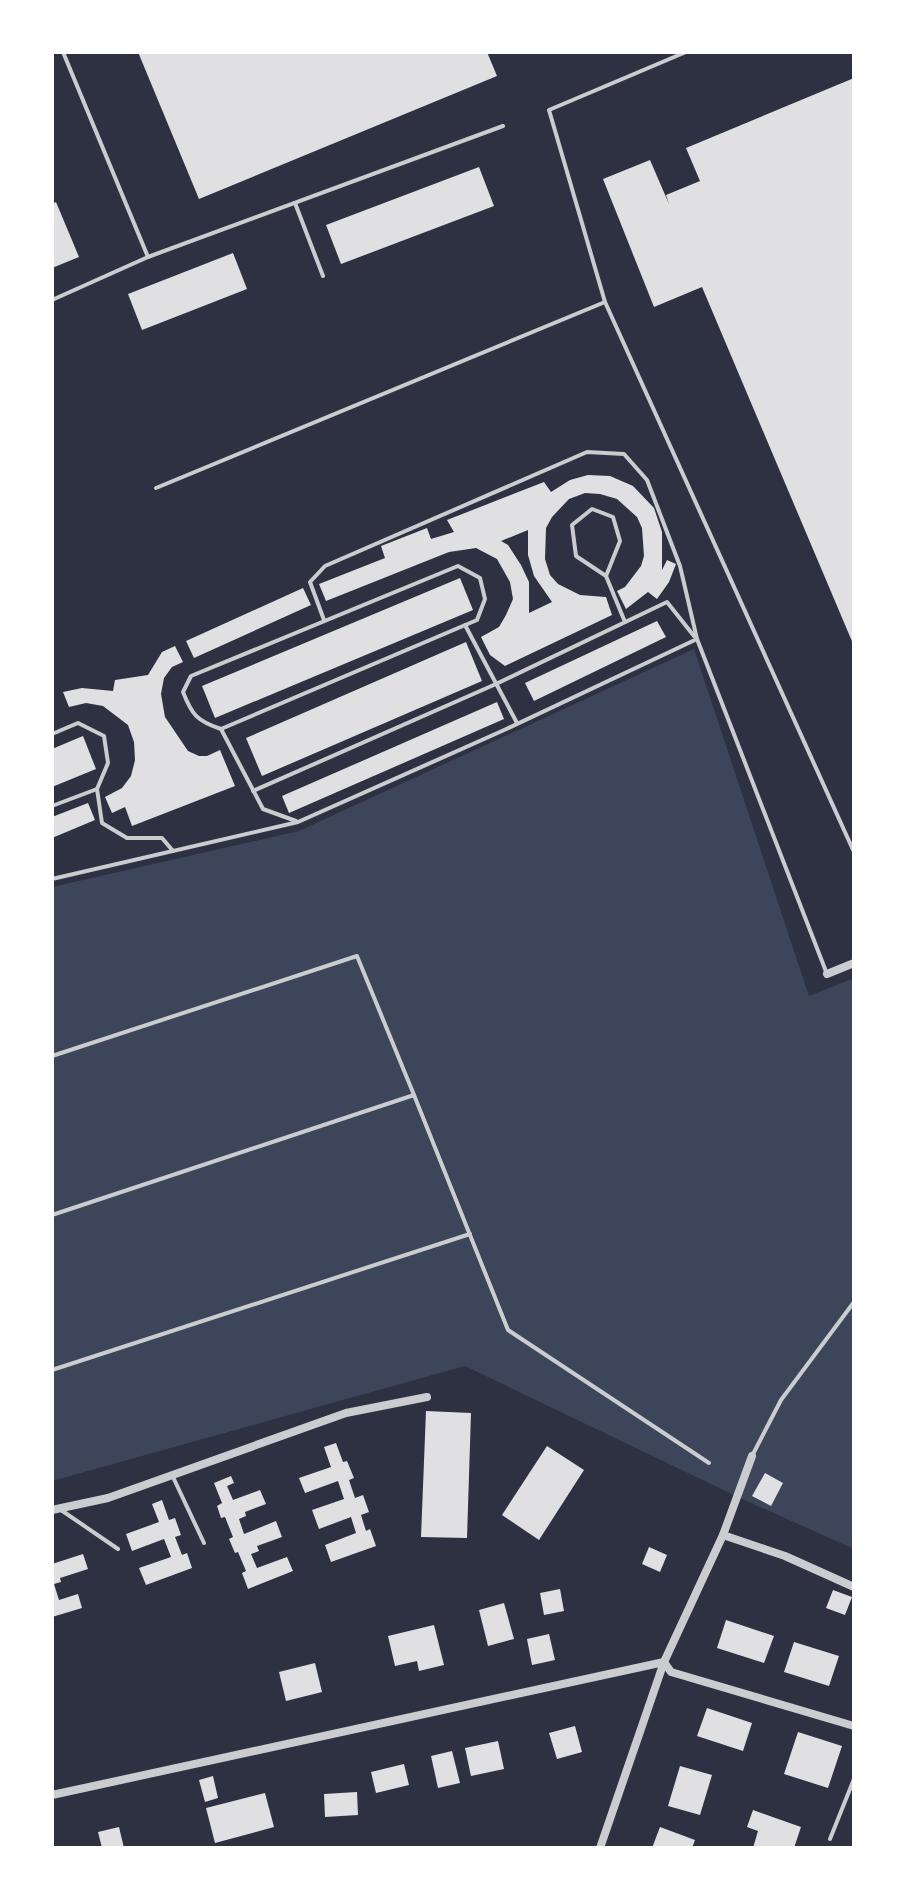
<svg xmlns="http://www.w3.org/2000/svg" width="906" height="1900" font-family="'Golos Text',sans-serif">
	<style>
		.green { fill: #3c4559 }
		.building { fill: #e0e0e3; fill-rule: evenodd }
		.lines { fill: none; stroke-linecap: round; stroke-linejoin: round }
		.service { stroke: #caccd0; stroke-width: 4 }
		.minor { stroke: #caccd0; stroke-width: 8 }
	</style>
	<rect width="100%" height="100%" fill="#2d3142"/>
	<path class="green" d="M694,649l115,347 45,-18v571l-114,-51 -275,-132 -413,115v-594l247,-56z"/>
	<g class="building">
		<path d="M138,52h349l10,24 -298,123z"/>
		<path d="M854,78v568l-152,-359 -48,20 -51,-128 47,-19 19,44 -3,-9 34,-14 -14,-33z"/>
		<path d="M479,167l15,39 -153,58 -15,-39z"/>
		<path d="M56,202l23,55 -27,11v-64z"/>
		<path d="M233,253l14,36 -105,41 -14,-36z"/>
		<path d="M588,475l22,1 23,10 21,22 8,24v38l5,-10 9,4 -7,18 -12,17 -9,-7 -22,17 -9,-18 8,-4 16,-21 3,-10 -2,-28 -5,-11 -20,-18 -17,-5 -15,-1 -16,6 -17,18 -6,11 -1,31 5,16 8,9 22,11 26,2 6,18 -107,51 -15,-11 -9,-18 18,-10 7,-12 7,-16 -3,-17 -13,-23 -21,-11 -27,4 -123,49 -7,-17 66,-26 -4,-12 46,-18 4,11 23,-7 -7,-12 97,-38 7,10 19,-12zM528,530v25l6,21 18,26 -23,11v-31l-8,-17 -13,-20 -7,-4z"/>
		<path d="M460,578l13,32 -258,108 -13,-32z"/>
		<path d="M303,588l8,17 -117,53 -8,-17z"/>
		<path d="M657,621l9,16 -132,64 -9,-18z"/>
		<path d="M466,642l16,39 -220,95 -16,-38z"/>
		<path d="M175,646l8,16 -11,5 -8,11 -3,16 4,23 23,34 11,5h8l13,-6 15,36 -103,40 -7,-19 -13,6 -7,-16 17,-9 9,-12 4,-16 -1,-18 -6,-17 -25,-19 -17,-3 -17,4 -6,-15 19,-4 31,3 2,-11 33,-5 14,-23z"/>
		<path d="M497,702l7,17 -215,94 -7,-17z"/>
		<path d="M83,736l13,33 -44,18v-38z"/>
		<path d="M88,803l7,17 -43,18v-21z"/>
		<path d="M426,1411l45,2 -4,125 -46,-1z"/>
		<path d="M336,1443l7,19 4,-1 7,17 -5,2 6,18 8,-3 6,17 -8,3 5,16 4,-2 6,17 -45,16 -6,-17 31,-12 -5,-16 -32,12 -7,-19 32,-11 -6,-18 -33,12 -6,-15 32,-11 -7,-20z"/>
		<path d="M547,1446l37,24 -45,70 -37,-25z"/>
		<path d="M765,1473l18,10 -12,23 -19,-10z"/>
		<path d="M231,1476l3,7 -7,3 6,14 27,-10 6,14 -21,8 1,4 -7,3 5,15 32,-13 6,16 -25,9 2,5 -8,3 6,14 30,-11 6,14 -45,18 -6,-16 4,-2 -8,-19 -3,1 -6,-14 4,-2 -8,-20 -4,1 -4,-12 5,-3 -8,-20z"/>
		<path d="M162,1500l7,20 6,-2 6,17 -6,2 7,18 5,-2 5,15 -46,17 -7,-17 32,-11 -7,-18 -32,12 -6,-17 33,-12 -7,-18z"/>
		<path d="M649,1547l18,8 -7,17 -18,-8z"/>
		<path d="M83,1554l5,15 -28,9 1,4 -7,2 5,16 19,-6 4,14 -30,9v-53z"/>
		<path d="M560,1589l4,22 -20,4 -4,-22z"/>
		<path d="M833,1590l19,7 -7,18 -19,-7z"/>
		<path d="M504,1603l10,36 -26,7 -9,-36z"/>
		<path d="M726,1620l48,16 -10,27 -47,-15z"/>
		<path d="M434,1625l10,40 -25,6 -2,-10 -22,5 -7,-30z"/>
		<path d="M549,1634l6,26 -23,5 -5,-26z"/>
		<path d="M794,1642l45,14 -10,30 -45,-14z"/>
		<path d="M315,1663l7,29 -36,9 -7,-29z"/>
		<path d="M707,1708l45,15 -9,28 -46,-15z"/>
		<path d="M575,1726l7,26 -25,7 -8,-26z"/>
		<path d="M798,1732l44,14 -14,42 -44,-14z"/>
		<path d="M498,1741l6,28 -33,7 -6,-28z"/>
		<path d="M452,1751l8,32 -22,5 -7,-32z"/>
		<path d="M404,1764l5,21 -33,8 -5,-21z"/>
		<path d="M680,1766l32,9 -12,40 -32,-9z"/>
		<path d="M213,1776l5,22 -13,4 -6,-22z"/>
		<path d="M357,1792l1,23 -33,2 -1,-23z"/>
		<path d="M265,1793l9,34 -59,16 -9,-35z"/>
		<path d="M753,1810l48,17 -7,21h-41l5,-17 -11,-4z"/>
		<path d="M119,1827l5,21h-22l-4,-16z"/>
		<path d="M660,1827l35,13 -3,8h-40z"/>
	</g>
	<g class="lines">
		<g class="service">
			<path d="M63,52l85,205"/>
			<path d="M686,52l-137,58 56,192 249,550"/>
			<path d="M295,203l28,73"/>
			<path d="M52,300l96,-43 355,-131"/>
			<path d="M156,488l449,-186"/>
			<path d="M606,576l14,-35 -7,-24 -21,-8 -20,16 4,31 30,20 19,46"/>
			<path d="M324,620l-14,-38 15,-16 262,-114 37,2 23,26 33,86 17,73"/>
			<path d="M465,625l52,98"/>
			<path d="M221,729l256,-109 8,-21 -5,-21 -22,-12 -267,110 -8,16c9,23 14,29 38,37l42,80 33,12"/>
			<path d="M52,734l26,-11 26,13 4,27 -11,26 -45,17"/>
			<path d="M97,789l5,34 25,15h35l11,13"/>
			<path d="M253,791l243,-107 171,-82 27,34"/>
			<path d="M52,879l246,-57 204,-91 195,-92 130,335"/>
			<path d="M52,1056l305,-100 57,139"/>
			<path d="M52,1215l362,-120 94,235 201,133"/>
			<path d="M52,1370l418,-136"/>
			<path d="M752,1456l29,-56 73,-98"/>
			<path d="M173,1477l31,66"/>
			<path d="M61,1510l57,39"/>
			<path d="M830,1839l24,-60"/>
		</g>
		<g class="minor">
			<path d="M827,974l27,-11"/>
			<path d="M52,1510l56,-12 238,-85 81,-16"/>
			<path d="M723,1535l62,21 69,31"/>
			<path d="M664,1662l7,10 183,54"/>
			<path d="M52,1795l612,-133"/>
			<path d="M600,1848l64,-186 59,-127 29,-79"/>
		</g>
	</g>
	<rect width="906" height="1900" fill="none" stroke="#ffffff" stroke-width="108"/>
</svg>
